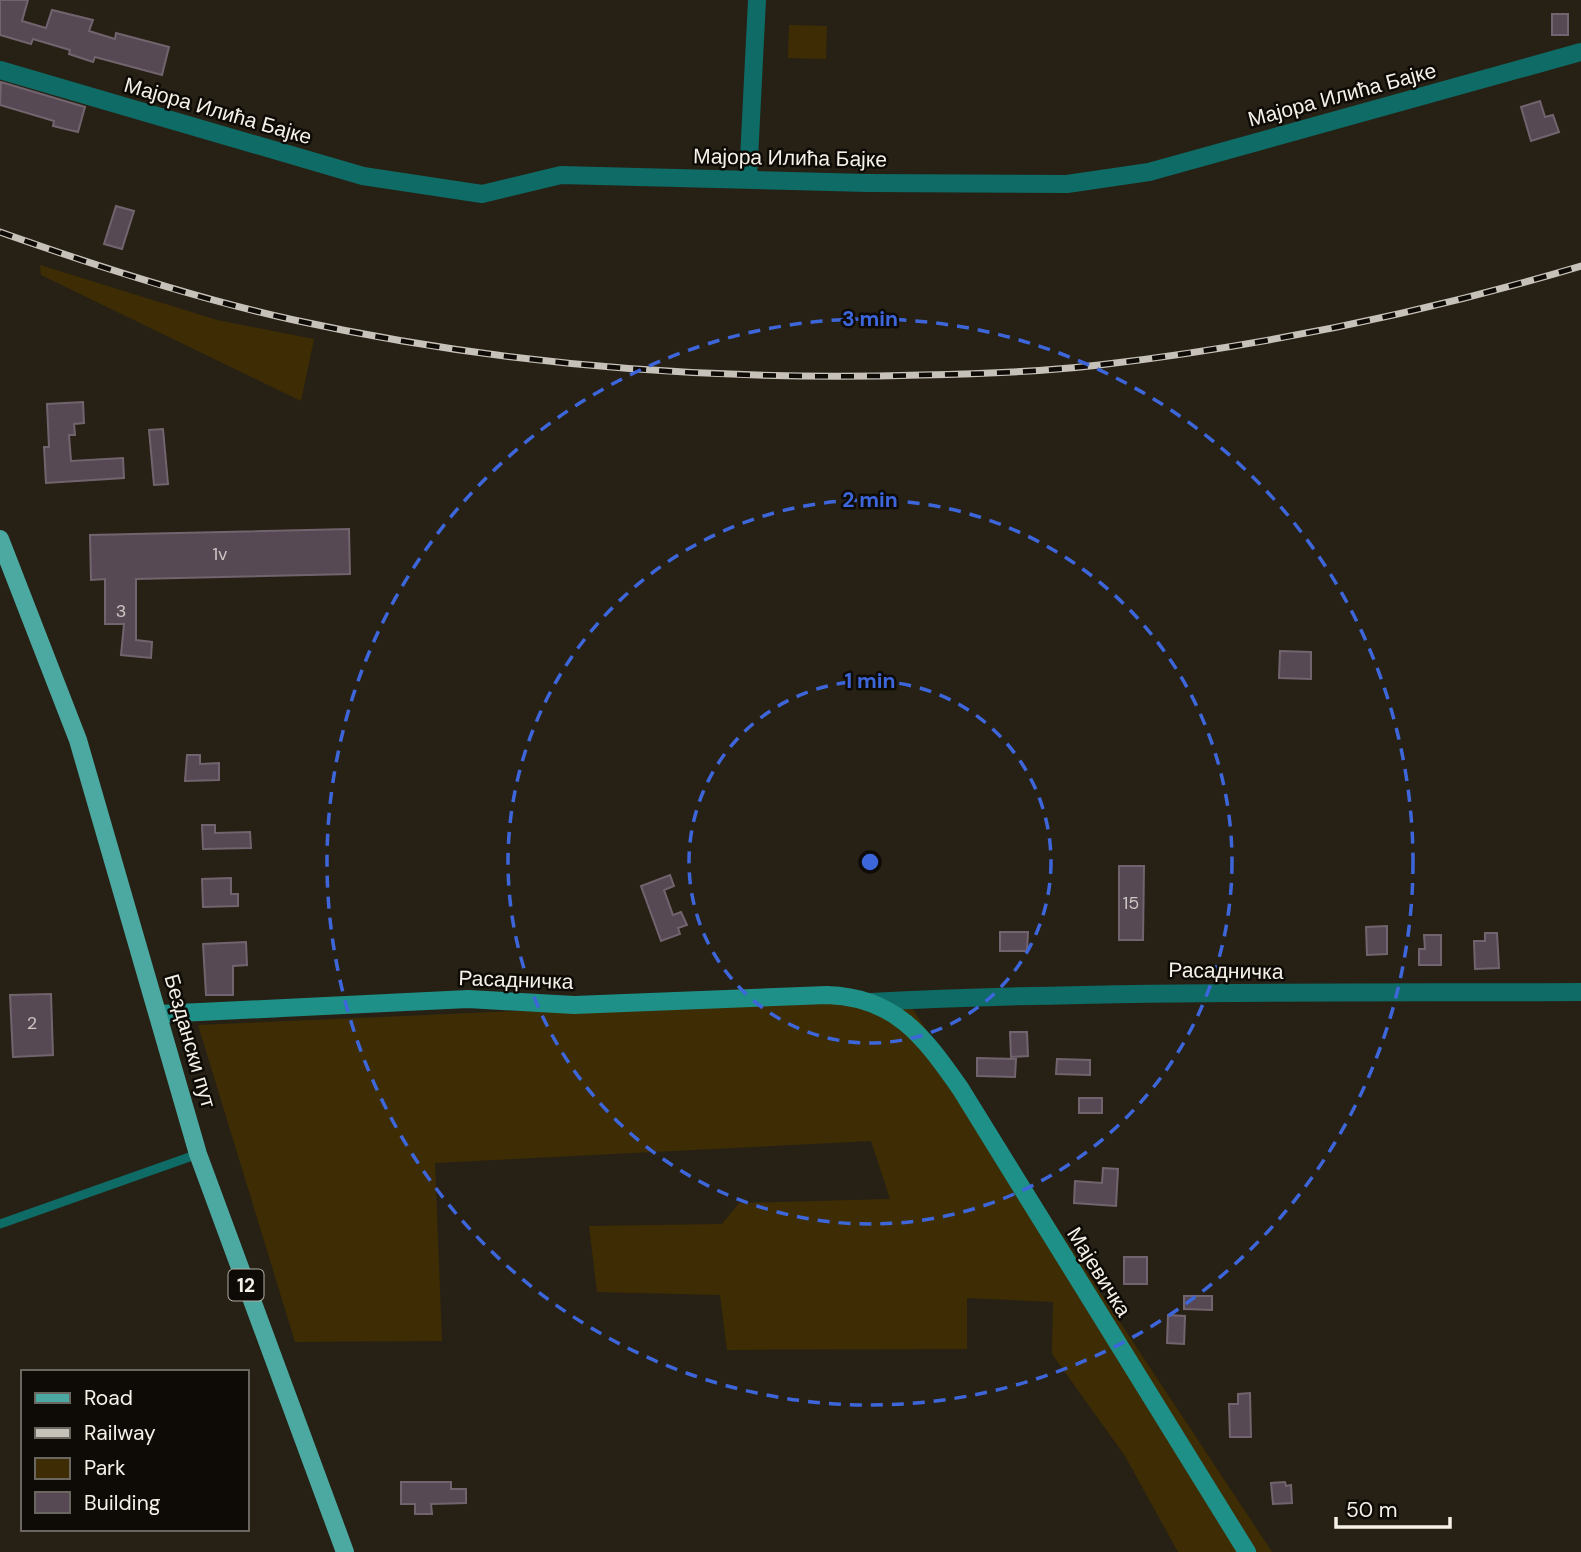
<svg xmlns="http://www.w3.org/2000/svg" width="1581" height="1552" font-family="'DM Sans',sans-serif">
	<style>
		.green { fill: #3e2d04 }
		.building { fill: #564953; stroke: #72646e; stroke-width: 2 }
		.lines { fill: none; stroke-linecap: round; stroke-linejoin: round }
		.lane { stroke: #0e6b65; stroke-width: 9 }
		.street { stroke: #0e6b65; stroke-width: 18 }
		.secondary { stroke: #1f9088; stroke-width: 18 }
		.primary { stroke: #4ba9a1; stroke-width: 18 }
		.rail-casing { stroke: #c6c1b9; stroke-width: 7 }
		.rail { stroke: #0e0b06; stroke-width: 4.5; stroke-dasharray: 13; stroke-linecap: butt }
		.ring { fill: none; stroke: #3d66db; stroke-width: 3.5; stroke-dasharray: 12 9 }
		.labels { text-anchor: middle; stroke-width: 5; stroke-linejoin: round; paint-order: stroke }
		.number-label { font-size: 18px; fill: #cdc7c4 }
		.shield { fill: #0e0b06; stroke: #b0aca5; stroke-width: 2 }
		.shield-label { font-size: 19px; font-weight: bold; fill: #f5f1e9 }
		.street-label { font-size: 21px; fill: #f5f1e9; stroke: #0e0b06 }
		.centre { fill: #3d66db; stroke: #0e0b06; stroke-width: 3.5 }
		.ring-label { font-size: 21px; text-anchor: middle; font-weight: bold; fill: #3d66db; stroke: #0e0b06; stroke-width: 5; stroke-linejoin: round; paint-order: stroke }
	</style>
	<rect width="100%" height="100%" fill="#272115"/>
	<g class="green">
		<path d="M789,25l38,1 -1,33 -38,-1z"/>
		<path d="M40,265l177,55 97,19 -13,62 -260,-126z"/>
		<path d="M838,997l70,5 364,550h-94l-53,-96 -73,-102 1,-52 -86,-4v51l-240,1 -7,-55 -123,-3 -8,-66 133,-2 17,-21 151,-4 -19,-58 -436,22 7,178 -147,1 -97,-317z"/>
	</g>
	<g class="building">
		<path d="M0,0h28l-6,21 24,7 6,-18 41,10 -4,11 26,8 1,-6 53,14 -7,28 -67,-18 -2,5 -24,-8 1,-4 -37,-11 -2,5 -31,-9z"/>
		<rect x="1552" y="14" width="16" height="21"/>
		<path d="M1,82l84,25 -7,25 -25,-6 1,-5 -54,-16z"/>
		<path d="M1540,101l5,16 8,-2 6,17 -28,9 -10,-34z"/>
		<path d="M116,206l18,5 -12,38 -18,-5z"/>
		<path d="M83,402l1,21 -10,1 1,11h-6l2,26 52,-3 1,20 -78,5 -2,-36h5l-2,-43z"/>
		<path d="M163,429l5,55 -14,1 -5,-55z"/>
		<path d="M349,529l1,45 -214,5v61l16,2 -1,16 -30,-3 3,-31h-19v-45l-14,1 -1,-45z"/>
		<path d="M1280,651l31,1v27l-32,-1z"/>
		<path d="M187,755h13v9l19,-1v17l-34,1z"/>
		<path d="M202,825h13v8l35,-1 1,16 -48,1z"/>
		<path d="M1119,866h25l-1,74h-24z"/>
		<path d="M670,875l4,11 -10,4 9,25 8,-3 6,13 -9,3 2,6 -19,7 -20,-55z"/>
		<path d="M231,878v16h7v12l-35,1 -1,-28z"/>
		<path d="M1387,926v28l-20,1 -1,-28z"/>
		<path d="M1000,932h28l-1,19h-27z"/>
		<path d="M1485,933h12l2,35 -24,1 -1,-28h11z"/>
		<path d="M1424,935h17v30h-22v-16h6z"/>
		<path d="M246,942l1,23 -14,1v29h-27l-3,-51z"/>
		<path d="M51,994l2,61 -40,2 -3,-62z"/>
		<path d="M1010,1032h17l1,24 -17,1z"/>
		<path d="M977,1058l39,1 -1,18 -38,-1z"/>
		<path d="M1057,1059l33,1v15l-34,-1z"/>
		<rect x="1079" y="1098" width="23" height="15"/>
		<path d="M1103,1168l15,1 -2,37 -42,-3 1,-22 27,2z"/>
		<rect x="1124" y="1257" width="23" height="27"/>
		<path d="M1184,1296h28v14l-28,-1z"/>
		<path d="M1168,1315l17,1 -1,28 -17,-1z"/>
		<path d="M1250,1393l1,44h-21l-1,-33h9v-10z"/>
		<path d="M401,1482h50v7h15v14l-35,1 1,10h-17v-10h-14z"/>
		<path d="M1285,1482l1,4 5,-1 1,18 -19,1 -2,-21z"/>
	</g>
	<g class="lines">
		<path class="lane" d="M0,1224l198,-70"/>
		<g class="street">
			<path d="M0,70l363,106 119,18 79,-19 306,8 200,1 82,-12 432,-120"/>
			<path d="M748,179l9,-179"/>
			<path d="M870,1002c237,-12 474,-9 711,-10"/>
		</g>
		<path class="secondary" d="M159,1014l309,-15 106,6 253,-10c69,2 97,42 133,93l287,464"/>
		<path class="primary" d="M0,539l78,201 120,414 147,398"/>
		<defs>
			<path id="rail" d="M0,232c96,34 194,66 294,88 206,45 417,61 627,55 59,-1 119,-3 178,-10 163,-19 324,-52 482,-99"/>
		</defs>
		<use href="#rail" class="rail-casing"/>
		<use href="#rail" class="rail"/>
	</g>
	<g class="ring">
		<circle cx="870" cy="862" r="181"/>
		<circle cx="870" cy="862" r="362"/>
		<circle cx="870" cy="862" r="543"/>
	</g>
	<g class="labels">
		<g class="number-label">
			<text x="220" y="560">1v</text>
			<text x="121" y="617">3</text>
			<text x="1131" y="909">15</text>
			<text x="32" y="1029">2</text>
		</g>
		<rect class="shield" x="228.5" y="1269.5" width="35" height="31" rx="5"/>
		<g class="shield-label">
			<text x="246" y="1292">12</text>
		</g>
		<g class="street-label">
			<text transform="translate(1342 95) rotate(-15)" y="7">Мајора Илића Бајке</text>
			<text transform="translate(218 111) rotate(16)" y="7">Мајора Илића Бајке</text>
			<text transform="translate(790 158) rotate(1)" y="7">Мајора Илића Бајке</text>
			<text transform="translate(1226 971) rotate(1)" y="7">Расадничка</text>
			<text transform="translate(516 980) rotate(2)" y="7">Расадничка</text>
			<text transform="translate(190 1041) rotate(74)" y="7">Бездански пут</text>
			<text transform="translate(1099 1272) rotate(58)" y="7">Мајевичка</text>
		</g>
	</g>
	<circle cx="870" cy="862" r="10" class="centre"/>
	<g class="ring-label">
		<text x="870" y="326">3 min</text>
		<text x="870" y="507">2 min</text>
		<text x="870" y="688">1 min</text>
	</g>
	<rect x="21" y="1370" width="228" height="161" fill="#0e0b06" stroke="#6a6761" stroke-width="2"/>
	<rect x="35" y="1393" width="35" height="10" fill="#4ba9a1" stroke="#6a6761" stroke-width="2"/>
	<text x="84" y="1405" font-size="21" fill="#f5f1e9">Road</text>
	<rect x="35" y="1428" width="35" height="10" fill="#c6c1b9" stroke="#6a6761" stroke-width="2"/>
	<text x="84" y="1440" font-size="21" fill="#f5f1e9">Railway</text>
	<rect x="35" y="1458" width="35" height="21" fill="#3e2d04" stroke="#6a6761" stroke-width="2"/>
	<text x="84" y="1475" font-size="21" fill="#f5f1e9">Park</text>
	<rect x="35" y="1492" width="35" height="21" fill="#564953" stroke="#6a6761" stroke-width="2"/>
	<text x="84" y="1510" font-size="21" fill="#f5f1e9">Building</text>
	<path d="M1336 1517v10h114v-10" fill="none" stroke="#f5f1e9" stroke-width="3.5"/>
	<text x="1346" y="1517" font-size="21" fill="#f5f1e9" stroke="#0e0b06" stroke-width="5" paint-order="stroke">50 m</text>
</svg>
